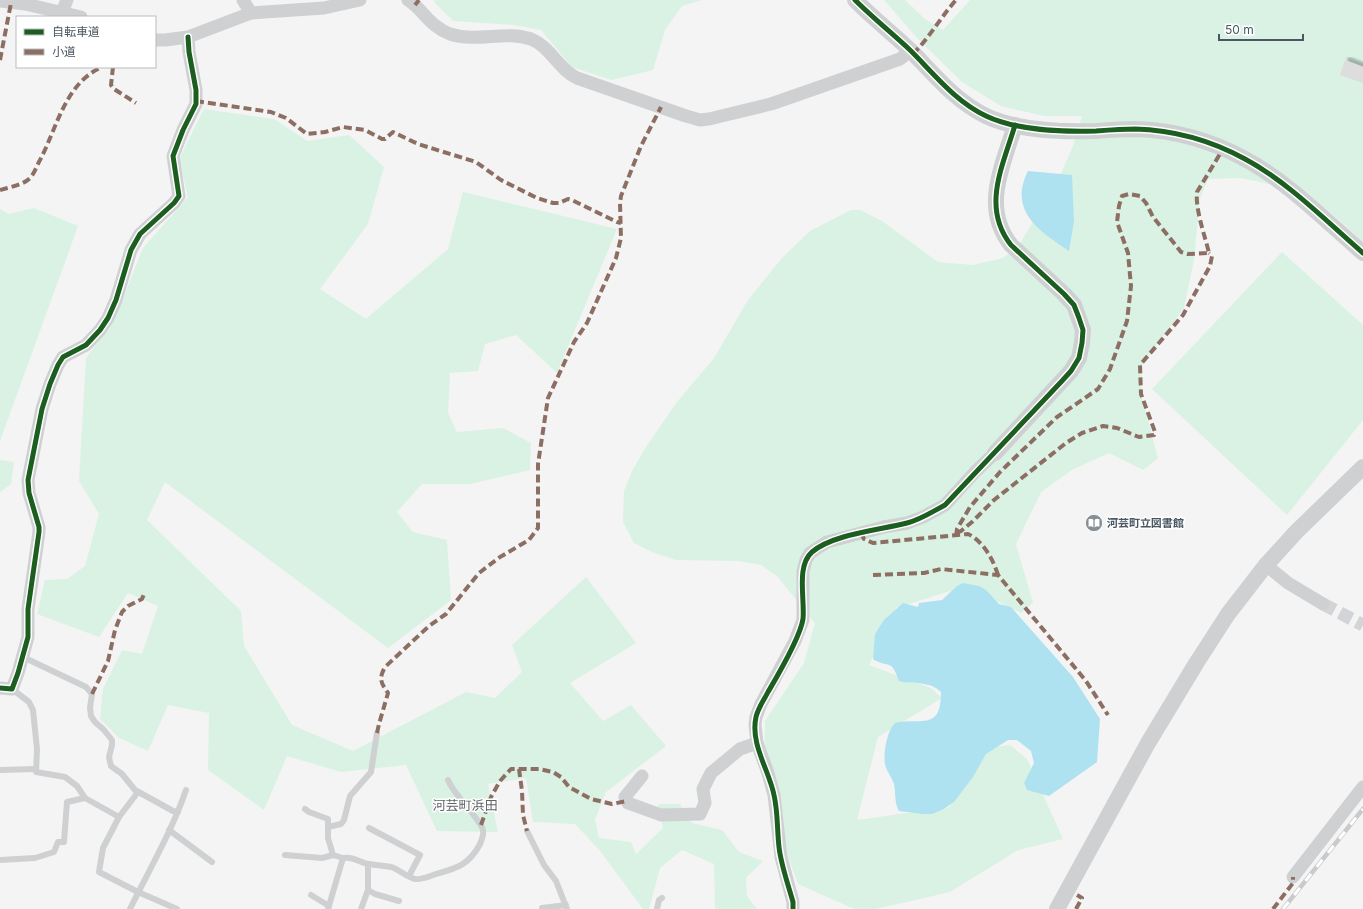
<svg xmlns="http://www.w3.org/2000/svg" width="1363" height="909" font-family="Inter,'Noto Sans JP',sans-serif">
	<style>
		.green { fill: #d9f2e3 }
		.water { fill: #aee2f0 }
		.building { fill: #ddddde; filter: url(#shadow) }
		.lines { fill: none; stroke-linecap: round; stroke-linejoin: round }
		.minor-tunnel { stroke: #d2d4d7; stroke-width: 13; stroke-dasharray: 13 6; stroke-linecap: butt }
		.service { stroke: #ced0d2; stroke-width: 6 }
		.minor { stroke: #ced0d2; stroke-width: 13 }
		.tertiary { stroke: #ced0d2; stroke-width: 16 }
		.rail-casing { stroke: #c9cacc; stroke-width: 4.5 }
		.rail { stroke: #fff; stroke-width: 3; stroke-dasharray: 9; stroke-linecap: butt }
		.quiet { stroke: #8d6e63; stroke-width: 4; stroke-dasharray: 8 4; stroke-linecap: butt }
		.cycleway-casing { stroke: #fff; stroke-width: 8 }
		.cycleway { stroke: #1b5e20; stroke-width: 5 }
		.labels { text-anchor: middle; stroke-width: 3; stroke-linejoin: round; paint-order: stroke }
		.poi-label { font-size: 11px; font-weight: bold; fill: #4a5661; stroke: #fff; text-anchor: start }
		.quarter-label { font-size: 13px; fill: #5f6368; stroke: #fff }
	</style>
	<defs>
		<filter id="shadow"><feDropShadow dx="3.5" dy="-3.5" stdDeviation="1" flood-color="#0004"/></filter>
	</defs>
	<rect width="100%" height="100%" fill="#f4f4f4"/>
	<g class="green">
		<path d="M434,0h268l-20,6 -17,24 -12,40 -42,10 -39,-13 -31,-37 -27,-5 -61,-4 -19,-19z"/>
		<path d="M884,0h21l20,19 18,11 27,-30h393v243l-17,-17 -40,-34 -65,-14 -33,1 -8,19 -6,62 -10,48 -42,57 -1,29 17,64 -15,12 -34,-17 -37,17 -31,22 -25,52 17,59 -12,10 -55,-27 -70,22 -27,57 62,23 11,10 -64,39 -21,83 92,-13 39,-59 22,-3 17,14 36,80 -45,11 -68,42 -74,17h-22l-56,-25 -14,-38 -20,-73 1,-52 39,-58 11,-40 -38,-47 -16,-11 -22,-4 -63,-1 -24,-8 -18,-9 -11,-21 1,-31 9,-22 15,-25 29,-42 37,-44 34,-58 34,-42 28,-27 41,-21h9l22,11 56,41 35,3 30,-7 15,-11 42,-71 13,-30 9,-30h-38l-43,-10 -39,-24 -45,-44z"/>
		<path d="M204,109l70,10 33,22 42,-6 35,32 -16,57 -48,65 46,30 82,-70 15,-57 154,37 -60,144 -41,-38 -31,9 -7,27 -28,2 -2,40 9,19 46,-4 28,15 -1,27 -60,14h-48l-25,28 16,20 34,8 4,60 -63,48 -223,-166 -18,38 94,91 3,35 48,79 61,26 113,-59 29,6 27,-26 -10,-27 74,-68 50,66 -66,40 33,38 28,-16 35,41 -60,46 -11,27 4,19 32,4 5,12 27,-26 -5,-24h22l12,19 30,7 17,22 24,9 -17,17 1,18 10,13h-42l-1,-45 -32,-14 -22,18 -11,41h-6l-42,-57 -26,-28 -42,-2 -7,-44 -38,6 10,48 -61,-1 -31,-66 -65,7 -54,-16 -23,54 -56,-40 1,-57 -41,-8 -20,46 -29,-13 -19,-19 3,-30 19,-39 20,4 16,-48 -30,-13 -29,44 -62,-23 8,-34 22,-1 18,-13 14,-52 -20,-33 7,-123 29,-39 28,-71 45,-51 -9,-38z"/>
		<path d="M34,208l44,18 -78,215v-232l9,5z"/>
		<path d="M1282,252l81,73v95l-76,95 -135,-126z"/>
		<path d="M0,460l14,2 -3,22 -11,8z"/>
	</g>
	<g class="water">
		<path d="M1028,171l44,4 2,46 -5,30c-30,-20 -61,-40 -41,-80z"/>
		<path d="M963,583l16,3 7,4 13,14 12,3 62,70 27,42 -3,43 -48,34 -22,-6 -3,-7 10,-20 -3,-12 -14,-11h-9l-22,14 -13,23 -19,25 -12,8 -10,4h-9l-24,-3c-5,-8 -3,-19 -5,-27 -2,-7 -8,-13 -9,-20 -2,-10 2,-34 10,-41 26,-6 46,9 46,-31 -10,-10 -25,-9 -38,-10l-4,-1c-8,-24 -11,-12 -26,-22l2,-25 9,-14 19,-17 15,4 1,-4 23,-3 15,-14z"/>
	</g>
	<path class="building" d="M1345,60l18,7v16l-23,-8z"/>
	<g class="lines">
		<path class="minor-tunnel" d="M1323,604l40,21"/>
		<g class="service">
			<path d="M23,657l63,30 6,7 -2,14 1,8 4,6 9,8 8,10v5l-3,12 2,9 11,8 13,16 38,21 5,1"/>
			<path d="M12,689l17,13 4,8 4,39 -1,23 29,5 12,9 8,12 34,19"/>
			<path d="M0,770l36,-1"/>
			<path d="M138,792l-19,25 -16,31 -4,24 39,20 39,17"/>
			<path d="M305,809l4,3 19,7v8"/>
			<path d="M369,828l51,27 -11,21"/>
			<path d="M169,830l43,32"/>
			<path d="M527,831l17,34 12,16 11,28"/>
			<path d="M285,855l37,3 11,-3"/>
			<path d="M343,858c11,-2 17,5 26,6 9,2 17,1 25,4 7,3 13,9 21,11 7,1 15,-3 21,-5 21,-6 33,-9 44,-30 2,-5 4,-9 3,-14 -1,-5 -5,-9 -8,-13 -9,-13 -21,-23 -27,-37"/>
			<path d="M0,860l35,-2 19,-6 4,-10h6l3,-40 18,-4"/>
			<path d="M368,890l7,4 24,7"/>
			<path d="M311,895l18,11"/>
			<path d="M542,908l24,-3"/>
			<path d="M130,909c19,-39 42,-78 56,-119"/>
			<path d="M328,909l15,-51 -10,-3 -5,-17v-11l13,-3 3,-4 6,-24 21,-24 6,-39"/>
			<path d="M361,909l7,-19v-26"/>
			<path d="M657,909l2,-9 3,-2"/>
		</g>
		<g class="minor">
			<path d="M243,0l8,13"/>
			<path d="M408,0c16,10 21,26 42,34 27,9 55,-4 81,5 20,8 27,30 46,39l109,38 14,4 9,-1 62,-15 129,-45 10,-8"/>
			<path d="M0,1l25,3 56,13"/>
			<path d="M62,12l5,-12"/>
			<path d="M155,40h10l23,-3 63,-24 73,-5 36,-8"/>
			<path d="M1266,565l22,18 35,21"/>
			<path d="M0,688l12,1 6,-16 10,-36v-28l11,-77v-5l-10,-34 -1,-13 14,-71 8,-25 8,-19 5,-8 23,-12 14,-15 8,-12 8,-18 15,-50 9,-16 34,-31 5,-7 -6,-40 10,-26 13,-26v-14l-7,-38 -1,-15"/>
			<path d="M642,776l-17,21 3,6 33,12 39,-1 5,-11 -2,-14 8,-16 29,-24 17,-6"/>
			<path d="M1293,877l70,-90"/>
			<path d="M793,909v-7l-12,-45 -7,-62 -6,-22 -11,-30 -2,-18 1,-8 5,-13 34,-63 8,-21v-49l3,-11 4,-7 17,-11 57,-15 23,-4 16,-6 22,-12 30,-33 20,-19"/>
		</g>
		<g class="tertiary">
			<path d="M855,0c18,18 38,34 56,51 24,24 44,50 75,65 32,15 75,16 110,15 13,-1 26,-2 39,-2 38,1 77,12 110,30 43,23 81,62 118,94"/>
			<path d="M995,453l76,-82 8,-13 3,-15 1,-13 -9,-25 -10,-11 -53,-49c-30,-38 -8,-79 4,-120"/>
			<path d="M1057,909l91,-166 49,-81 31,-48 38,-49 30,-33 67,-65"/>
		</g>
		<defs>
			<path id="rail" d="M1283,909l80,-100"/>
		</defs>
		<use href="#rail" class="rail-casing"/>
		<use href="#rail" class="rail"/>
		<g class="quiet">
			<path d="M415,5l4,-5"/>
			<path d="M913,54c16,-16 28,-37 43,-54"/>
			<path d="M0,60l11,-57"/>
			<path d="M113,67l-2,18 3,4 22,14"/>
			<path d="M196,101l75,11 15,6 21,16 18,-2 18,-5 22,3 17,9h3l8,-7 25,12 58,18 25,18 36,18 16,5h6l9,-4 4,1 45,22 4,1"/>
			<path d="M0,190c10,-3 24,-5 31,-13 4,-5 6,-12 9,-17 17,-32 25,-77 62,-93"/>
			<path d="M861,533l3,6 9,4 95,-9c15,7 25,25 30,41"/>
			<path d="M957,533l4,-2 11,-9 22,-22 72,-57 16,-10 21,-7 14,2 22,9 15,-2 1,-3 -14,-38 -1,-29 43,-50 27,-49 2,-10 -3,-3"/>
			<path d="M956,536l1,-7 13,-22 30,-35 57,-55 41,-28 12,-20 17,-48 4,-35 -3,-33 -11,-31 2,-16 3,-10 7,-2 11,2 6,7 7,14 28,35 7,2 21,-1c-4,-17 -14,-44 -12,-61l26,-43"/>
			<path d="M873,575l51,-2 17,-4 57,6 88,106 22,34"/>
			<path d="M92,694l16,-33 7,-31 7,-18 6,-6 14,-7 2,-5 -1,-2"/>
			<path d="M377,733l2,-9 9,-31c-8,-11 -9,-15 -3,-26l44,-41 17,-12 33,-41 21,-16 29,-17 9,-12v-64l10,-66 26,-56 13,-19 29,-65 5,-20 -1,-35 1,-7 20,-50 20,-39"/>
			<path d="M519,769l3,22 1,24 4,16"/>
			<path d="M481,825l10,-28 9,-16 11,-12h28l14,3 8,5 8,10 22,12 21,5 15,-3"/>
			<path d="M1076,909l6,-11 -5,-3"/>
			<path d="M1273,909l20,-26v-6"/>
		</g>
		<defs>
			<g id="cycleway">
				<path d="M855,0c18,18 38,34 56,51 24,24 44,50 75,65 32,15 75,16 110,15 13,-1 26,-2 39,-2 38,1 77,12 110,30 43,23 81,62 118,94"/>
				<path d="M0,688l12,1 6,-16 10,-36v-28l11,-77v-5l-10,-34 -1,-13 14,-71 8,-25 8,-19 5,-8 23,-12 14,-15 8,-12 8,-18 15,-50 9,-16 34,-31 5,-7 -6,-40 10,-26 13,-26v-14l-7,-38 -1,-15"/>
				<path d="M793,909v-7c-5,-18 -12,-37 -14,-55 -2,-17 -1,-35 -5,-52 -5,-25 -24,-51 -18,-78 2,-9 8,-17 12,-25 10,-17 32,-54 35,-73 2,-20 -7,-53 9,-67 21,-18 68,-22 95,-29 13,-3 25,-11 38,-18l116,-123 10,-11 8,-13 3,-15 1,-13 -4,-12 -5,-13 -10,-11 -53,-49c-30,-38 -8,-79 4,-120"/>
			</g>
		</defs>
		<use href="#cycleway" class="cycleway-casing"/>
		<use href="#cycleway" class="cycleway"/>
	</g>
	<defs>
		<symbol id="library-disc" viewBox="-11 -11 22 22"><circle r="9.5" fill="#868d94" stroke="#fff"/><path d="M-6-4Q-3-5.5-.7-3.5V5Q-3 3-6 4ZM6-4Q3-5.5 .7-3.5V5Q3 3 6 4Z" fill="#fff"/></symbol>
	</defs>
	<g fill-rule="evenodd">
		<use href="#library-disc" x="1084" y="513" width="20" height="20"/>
	</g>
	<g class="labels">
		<g class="poi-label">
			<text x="1107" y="527">河芸町立図書館</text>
		</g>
		<g class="quarter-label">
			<text x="465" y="810">河芸町浜田</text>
		</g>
	</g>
	<rect x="16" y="16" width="140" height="52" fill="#ffffff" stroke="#b7bbc0"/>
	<rect x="24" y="29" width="20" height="6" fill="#1b5e20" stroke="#b7bbc0"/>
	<text x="52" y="36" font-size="12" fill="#4a5661">自転車道</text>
	<rect x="24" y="49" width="20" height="6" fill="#8d6e63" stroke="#b7bbc0"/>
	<text x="52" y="56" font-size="12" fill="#4a5661">小道</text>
	<path d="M1219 34v6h84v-6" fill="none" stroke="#4a5661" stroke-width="2"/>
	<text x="1225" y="34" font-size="12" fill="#4a5661" stroke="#ffffff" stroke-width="3" paint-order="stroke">50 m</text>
</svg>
